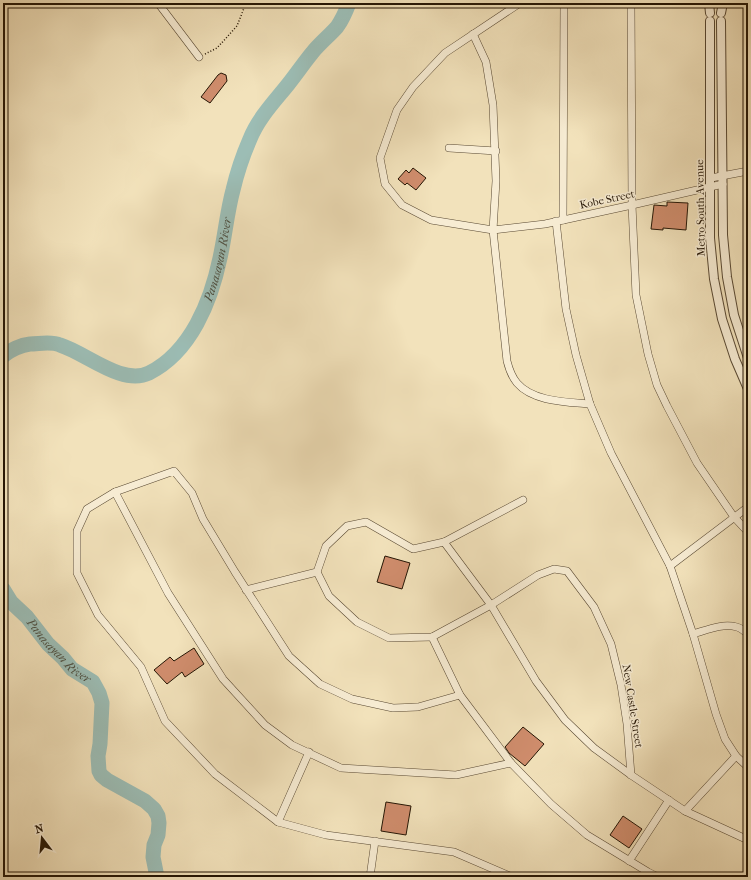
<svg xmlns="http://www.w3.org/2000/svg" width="751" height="880" font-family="'IM FELL French Canon',serif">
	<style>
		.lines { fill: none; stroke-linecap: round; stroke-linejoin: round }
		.river { stroke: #9cbdb5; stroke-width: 15 }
		.building { fill: #d08d6d; stroke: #241504 }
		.minor-casing { stroke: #584832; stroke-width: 8 }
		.tertiary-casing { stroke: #584832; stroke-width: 10 }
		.path { stroke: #241504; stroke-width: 1.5; stroke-dasharray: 1 2; stroke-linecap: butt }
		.minor { stroke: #f7ecd3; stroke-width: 7 }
		.tertiary { stroke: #f7ecd3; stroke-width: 8 }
		.labels { text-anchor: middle; stroke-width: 3; stroke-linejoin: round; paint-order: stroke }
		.street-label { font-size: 11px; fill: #241504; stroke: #f7ecd3 }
		.water-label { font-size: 12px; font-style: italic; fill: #4e5042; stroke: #f7ecd3 }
	</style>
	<rect width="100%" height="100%" fill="#f2e2bb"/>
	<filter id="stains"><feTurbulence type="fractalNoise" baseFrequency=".005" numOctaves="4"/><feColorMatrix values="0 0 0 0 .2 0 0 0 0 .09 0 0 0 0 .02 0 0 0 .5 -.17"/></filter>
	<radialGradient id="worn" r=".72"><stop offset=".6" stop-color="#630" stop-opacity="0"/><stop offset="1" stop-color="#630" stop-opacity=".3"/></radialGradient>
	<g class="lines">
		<g class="river">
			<path id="s1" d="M3,356c7,-6 18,-11 27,-12 9,0 21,-3 30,1 26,8 62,41 89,28 42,-21 62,-72 71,-115 5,-22 7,-46 13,-68 4,-17 10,-35 17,-51 8,-20 23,-36 36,-52 9,-11 17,-23 26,-34 7,-9 17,-17 25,-26 5,-7 9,-16 12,-24"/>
			<path id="s2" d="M3,589l8,13 16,15 21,27 15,14 9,11 21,13 6,11 3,10 -2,41 -2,12 1,15 2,4 6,5 38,21 9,8 4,7 1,7 -1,12 -4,10 -1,12 4,20"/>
		</g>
	</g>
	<g class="building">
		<path d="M221,73l5,2 1,6 -17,22 -9,-6 17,-22z"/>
		<path d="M413,168l13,10 -10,12 -9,-7 -2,2 -7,-6 8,-9 3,3z"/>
		<path d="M667,202l21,1 -2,27 -23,-2v2l-12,-1 3,-24 13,1z"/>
		<path d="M385,556l25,7 -8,26 -25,-7z"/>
		<path d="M194,648l10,16 -19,13 -3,-5 -15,12 -13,-14 16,-13 4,4z"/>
		<path d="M523,727l21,17 -19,22 -16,-13 -4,-6z"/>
		<path d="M386,802l25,4 -5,29 -25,-4z"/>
		<path d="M623,816l19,13 -13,19 -19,-13z"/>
	</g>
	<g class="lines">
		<defs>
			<g id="minor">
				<path d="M158,3l41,54"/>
				<path d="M520,3l-75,50 -32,34 -16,23 -17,48 5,26 17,21 29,15 62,10 52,-6 87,-19 91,-21"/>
				<path d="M631,3l1,202 4,90 12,59 9,31 10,21 30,57 37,54 14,15"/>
				<path d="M473,34l13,28 7,43 3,76 -3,49 14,131c2,8 5,16 10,22 16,19 51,19 73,21"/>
				<path d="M449,148l47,3"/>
				<path d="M711,178l37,-7"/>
				<path d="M563,220l1,-217"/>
				<path d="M556,221l10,88 10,46 14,49 21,49 59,113 23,68 23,80 9,25 11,17 12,11"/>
				<path d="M115,492l53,101 55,86 42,46 27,20 49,23 115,7 55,-12"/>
				<path d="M444,542l47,63 45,76 29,39 29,28 37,27 54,36 63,29"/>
				<path d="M670,566l78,-59"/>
				<path d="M317,572l12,24 28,26 32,16 43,-1 59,-32 47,-30 16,-6 13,2 27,36 17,37 10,41 6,39 4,51"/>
				<path d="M317,572l9,-26 21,-20 19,-4 47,27 31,-7 79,-42"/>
				<path d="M246,590l71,-18"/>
				<path d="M693,634c14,-4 29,-11 44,-7 4,1 8,5 11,7"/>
				<path d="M432,637l28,58 51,68 40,41 36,31 61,37 10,5"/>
				<path d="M460,695l-42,12 -25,1 -41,-9 -32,-15 -31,-28 -54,-84 -32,-53 -11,-26 -18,-22 -59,21 -28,17 -10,22v42l21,42 43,52 24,54 50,53 63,48 48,13 128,17 58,25"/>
				<path d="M685,811l51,-55"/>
				<path d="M278,822l31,-70"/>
				<path d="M629,861l40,-61"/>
				<path d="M370,877l5,-36"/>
			</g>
			<g id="tertiary">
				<path d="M709,3l1,10"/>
				<path d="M721,13l2,-10"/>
				<path d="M710,21v217l4,41 8,40 13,40 13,30"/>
				<path d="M721,21l2,214 4,42 7,38 14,43"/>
			</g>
		</defs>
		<use href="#minor" class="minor-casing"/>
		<use href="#tertiary" class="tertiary-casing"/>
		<path class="path" d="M205,54l12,-6 20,-22 9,-23"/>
		<use href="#minor" class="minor"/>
		<use href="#tertiary" class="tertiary"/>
	</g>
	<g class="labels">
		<g class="street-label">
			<text transform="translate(607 199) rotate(-12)" y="4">Kobe Street</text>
			<text transform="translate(700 208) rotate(-91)" y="4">Metro South Avenue</text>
			<text transform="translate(633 706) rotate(81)" y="4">New Castle Street</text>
		</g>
		<g class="water-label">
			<text dy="4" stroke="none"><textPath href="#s1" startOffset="294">Panasayan River</textPath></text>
			<text dy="4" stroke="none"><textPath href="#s2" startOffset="84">Panasayan River</textPath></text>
		</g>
	</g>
	<rect width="751" height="880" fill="none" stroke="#f2e2bb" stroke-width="16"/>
	<rect x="4" y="4" width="743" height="872" fill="none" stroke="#241504" stroke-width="2"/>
	<rect x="8" y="8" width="735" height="864" fill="none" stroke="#241504"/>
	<g transform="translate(42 838) rotate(344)" stroke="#f7ecd3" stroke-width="3" paint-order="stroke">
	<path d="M0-3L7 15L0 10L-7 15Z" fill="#241504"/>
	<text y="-6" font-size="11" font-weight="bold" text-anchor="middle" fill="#241504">N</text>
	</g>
	<rect width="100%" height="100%" filter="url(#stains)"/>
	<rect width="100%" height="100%" fill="url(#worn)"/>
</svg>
